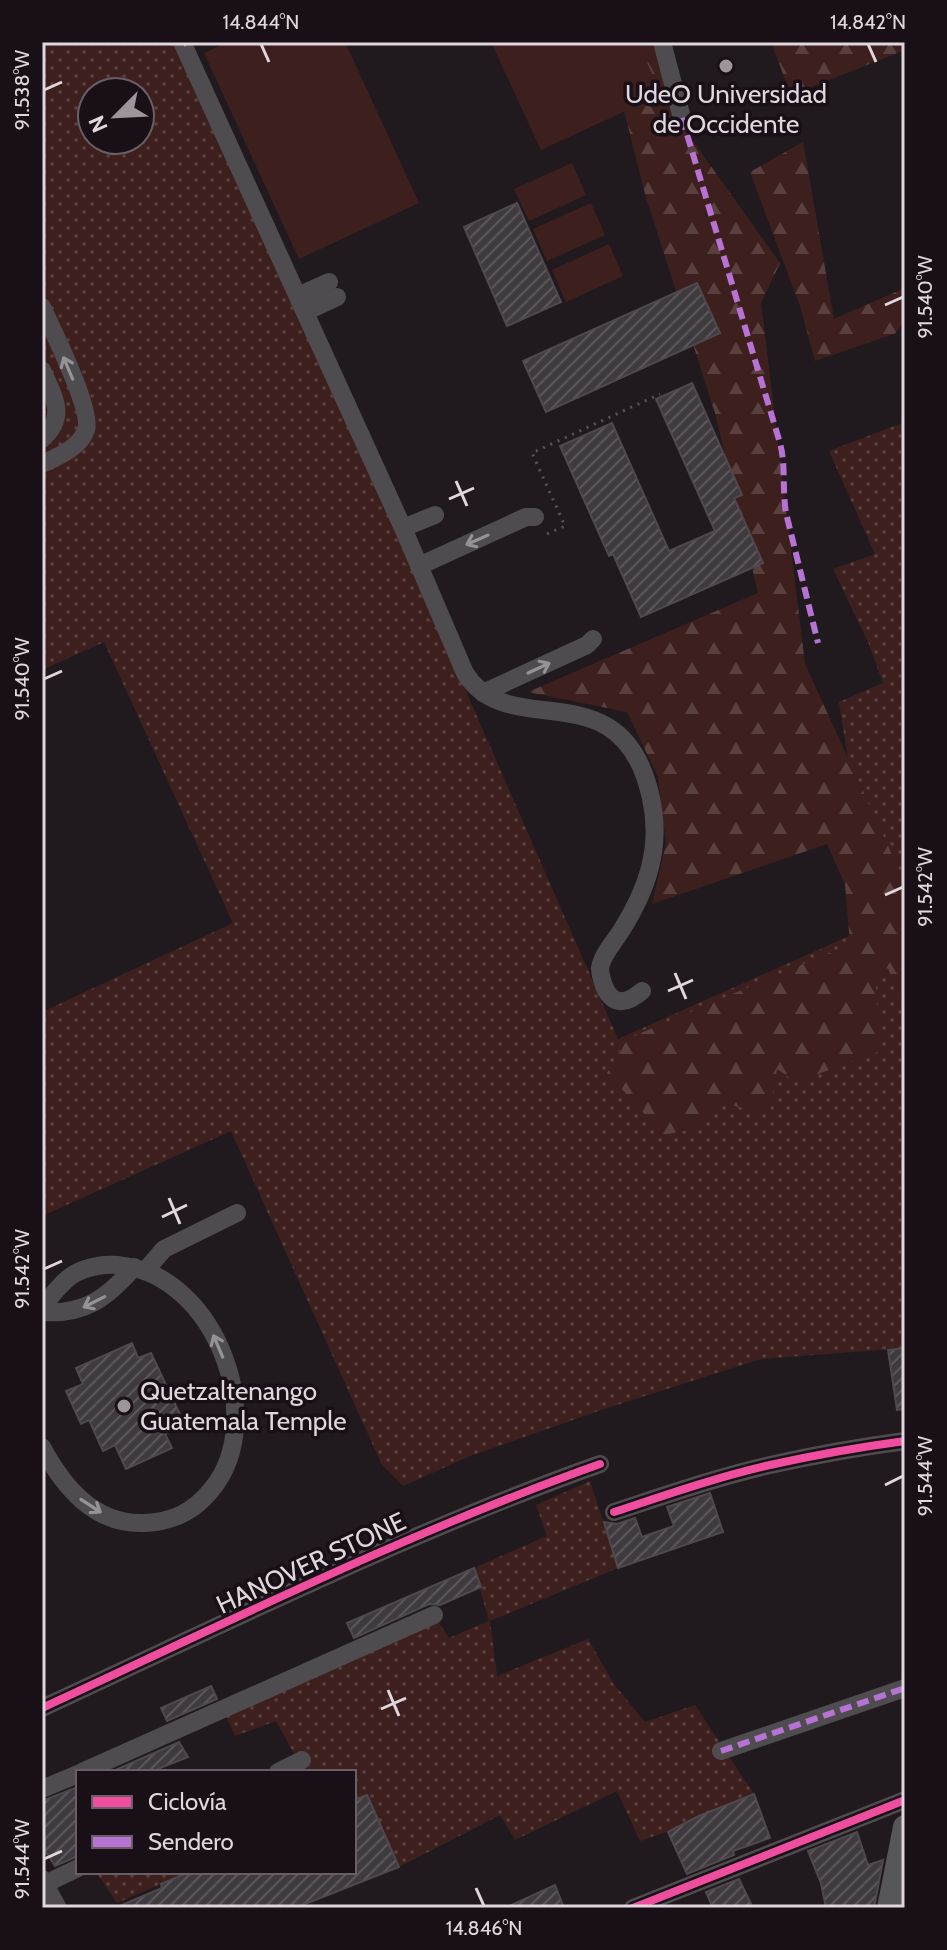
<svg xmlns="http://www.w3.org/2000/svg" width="947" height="1950" font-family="Cabin,sans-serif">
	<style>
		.grass { fill: url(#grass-dots); fill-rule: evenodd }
		.forest { fill: url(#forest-firs) }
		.garden { fill: #3d201e }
		.building { fill: url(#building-hatch); stroke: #4f494d; stroke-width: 2 }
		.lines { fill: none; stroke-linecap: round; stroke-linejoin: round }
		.path { stroke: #575557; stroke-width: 3; stroke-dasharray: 2 6; stroke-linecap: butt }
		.minor { stroke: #4e4c4f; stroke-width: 18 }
		.major { stroke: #575659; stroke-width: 24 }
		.quiet { stroke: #b673d3; stroke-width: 6; stroke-dasharray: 12 6; stroke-linecap: butt }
		.cycleway-casing { stroke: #190f17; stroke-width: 13 }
		.cycleway { stroke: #ef4d9e; stroke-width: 8 }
		.oneway { stroke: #969296 }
		.ticks { fill: none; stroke: #dfd7dd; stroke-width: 3 }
		.poi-dot { fill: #9c959a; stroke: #190f17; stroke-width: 3 }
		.labels { text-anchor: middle; stroke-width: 7; stroke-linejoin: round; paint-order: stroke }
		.poi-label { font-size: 26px; fill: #dfd7dd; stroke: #190f17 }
		.street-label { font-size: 26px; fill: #dfd7dd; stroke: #190f17 }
		.neatline { fill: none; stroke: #dfd7dd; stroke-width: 3 }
		.ticks-label { font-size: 20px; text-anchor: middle; fill: #dfd7dd }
	</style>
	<defs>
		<pattern id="grass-dots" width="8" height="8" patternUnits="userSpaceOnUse" patternTransform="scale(2)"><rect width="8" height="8" fill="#3d201e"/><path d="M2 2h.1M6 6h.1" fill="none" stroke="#59403e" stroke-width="1.8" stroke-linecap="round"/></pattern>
		<pattern id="forest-firs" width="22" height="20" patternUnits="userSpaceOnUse" patternTransform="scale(2)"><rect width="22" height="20" fill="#3d201e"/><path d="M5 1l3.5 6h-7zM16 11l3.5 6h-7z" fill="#59403e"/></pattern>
		<pattern id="building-hatch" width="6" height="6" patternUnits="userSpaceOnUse" patternTransform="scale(2)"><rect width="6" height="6" fill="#3f3a3d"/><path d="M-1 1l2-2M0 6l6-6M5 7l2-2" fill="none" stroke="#5a5659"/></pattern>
	</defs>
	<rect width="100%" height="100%" fill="#201a1f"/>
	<g class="grass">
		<path d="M42,42h140l436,997 256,-114 -35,-223 44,-19 -15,-41 -35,-73 42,-15 -46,-103 76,-29v926l-144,11 -160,51 -131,46 -67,30 -21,-21 -151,-334 -189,85v-204l191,-89 -129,-281 -62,28zM92,92h48v48h-48z"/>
		<path d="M590,1481l28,87 -128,53 7,55 91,-37 25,44 32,39 50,-17 59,89 -85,37 -29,10 -23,-50 -102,49 -15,-25 -101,52 -32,-72 -13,5v-28h-93l35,-15 -20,-36 -41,15 -12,-26 211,-95 15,23 40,-17 -15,-53 73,-32 -11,-31z"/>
		<path d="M96,1872h93l-72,31z"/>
	</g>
	<g class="forest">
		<path d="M607,42h51l20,78 102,143 -19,40 44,361 100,219v131l-17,-46 -13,7 6,76 -85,31 -19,-13 -7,44 -51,-10 -18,24 -37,8 -57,-62 20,-34 223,-95 -5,-60 -18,-40 -175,60 14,-61 -8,-66 -31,-65 -99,-20 230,-99 -43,-180 -70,-219z"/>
		<path d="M771,42h134v8l-114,45z"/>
		<path d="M803,142l31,177 71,-31v31l-9,14 -81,28 -15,-55 -50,-134z"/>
	</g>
	<g class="garden">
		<path d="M228,42h117l74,161 -120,56 -95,-206z"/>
		<path d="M491,42h146l25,52 -121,56z"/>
		<path d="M572,163l14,32 -57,26 -15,-32z"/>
		<path d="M591,203l14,32 -58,26 -14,-32z"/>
		<path d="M609,244l14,32 -57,26 -14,-32z"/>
	</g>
	<g class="building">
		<path d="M517,203l44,99 -54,24 -43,-99z"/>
		<path d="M697,283l23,50 -174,79 -23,-51z"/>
		<path d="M692,383l50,112 -8,3 29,65 -122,54 -28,-63 -4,2 -49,-110 52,-23 57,128 46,-20 -59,-132z"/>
		<path d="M132,1343l6,15 13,-5 34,72 -20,9 7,14 -46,21 -11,-24 -12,6 -14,-31 -8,4 -15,-33 17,-7 -7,-16z"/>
		<path d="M905,1348v61l-8,1 -9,-60z"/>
		<path d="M710,1493l13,39 -105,36 -14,-46 13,2 18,-6 7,19 32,-11 -7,-19z"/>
		<path d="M474,1568l7,19 -41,18 -11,-1 -75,34 -7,-15z"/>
		<path d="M211,1686l6,13 -50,22 -6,-13z"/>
		<path d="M179,1742l9,15 -38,15h-39z"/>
		<path d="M78,1787v69l-23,10 -13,-20v-45z"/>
		<path d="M754,1794l16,44 -37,13 1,4 -47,19 -19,-42 31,-16z"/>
		<path d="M367,1795l32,72 -104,41h-180l47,-20 -1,-4 28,-12h165v-72z"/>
		<path d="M857,1832l11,33 15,-5 -9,48h-48l-5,-25 -13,-32z"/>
		<path d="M739,1879l14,29h-40l-7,-16z"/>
		<path d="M555,1885l9,23h-59z"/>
	</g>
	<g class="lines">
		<path class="path" d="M547,534l18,-8 -33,-73 128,-59"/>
		<g class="minor">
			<path d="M182,42l221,486 62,145c44,72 157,-8 186,125 11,50 -4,92 -30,133 -7,11 -19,24 -21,37 0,6 2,12 4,18 9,21 23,18 38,5"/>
			<path d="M662,42l20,76"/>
			<path d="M298,296l31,-14"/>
			<path d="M42,307c10,22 51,104 44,123 -6,18 -29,27 -44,34"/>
			<path d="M305,312l32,-15"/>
			<path d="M42,370c11,26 26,46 0,69"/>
			<path d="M403,528l32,-13"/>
			<path d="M419,566l107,-49h9"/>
			<path d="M483,693l104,-48 6,-6"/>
			<path d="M145,1271l19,-22 73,-36"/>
			<path d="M42,1308c8,-11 18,-24 29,-32 15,-10 36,-13 53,-10 91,12 145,153 88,223 -18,23 -40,33 -68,34 -50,2 -81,-37 -102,-76"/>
			<path d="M42,1312c43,3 65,-14 92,-45"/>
			<path d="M614,1512c52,-17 103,-35 156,-47 45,-10 90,-18 135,-24"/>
			<path d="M42,1708c184,-85 367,-176 558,-244"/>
			<path d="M721,1751l184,-63"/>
			<path d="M82,1772l352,-157"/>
			<path d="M278,1772l24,-12"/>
			<path d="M42,1789l36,-15"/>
			<path d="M42,1879l16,29"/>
			<path d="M45,1884l33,-16"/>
			<path d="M633,1908l272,-108"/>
		</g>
		<path class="major" d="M889,1908l16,-81"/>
		<g class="quiet">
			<path d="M183,44l4,-2"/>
			<path d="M682,118l98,325c6,23 2,47 6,70l32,130"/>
			<path d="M721,1751l184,-63"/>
		</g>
		<defs>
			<g id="cycleway">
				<path d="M614,1512c52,-17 103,-35 156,-47 45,-10 90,-18 135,-24"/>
				<path d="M42,1708c184,-85 367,-176 558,-244"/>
				<path d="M633,1908l272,-108"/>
			</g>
		</defs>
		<use href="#cycleway" class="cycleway-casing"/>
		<use href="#cycleway" class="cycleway"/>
	</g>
	<defs><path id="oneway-shaft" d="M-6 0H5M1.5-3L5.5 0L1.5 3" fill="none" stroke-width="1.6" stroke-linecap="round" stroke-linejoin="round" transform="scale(2)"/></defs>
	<g class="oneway">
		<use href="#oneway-shaft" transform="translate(68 368) rotate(-113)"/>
		<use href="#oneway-shaft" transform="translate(477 540) rotate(156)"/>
		<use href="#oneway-shaft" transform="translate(539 668) rotate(-25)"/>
		<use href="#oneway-shaft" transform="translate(94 1302) rotate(153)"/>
		<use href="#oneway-shaft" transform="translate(218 1346) rotate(-113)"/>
		<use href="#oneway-shaft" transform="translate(91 1506) rotate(33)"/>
	</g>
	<path class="ticks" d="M261,44l8,18M868,44l8,18M44,90l18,-8M885,305l18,-8M456,481l11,25M449,499l25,-11M44,679l18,-8M885,895l18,-8M675,973l11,26M668,991l25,-11M169,1198l11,26M162,1217l25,-12M44,1269l18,-8M885,1485l18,-9M388,1690l11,26M381,1709l25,-11M44,1859l18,-8M476,1888l8,18"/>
	<g class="poi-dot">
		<circle cx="726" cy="66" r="8"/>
		<circle cx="124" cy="1406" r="8"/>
	</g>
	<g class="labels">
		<g class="poi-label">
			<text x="726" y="103">UdeO Universidad<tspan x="726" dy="30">de Occidente</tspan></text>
			<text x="140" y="1400" text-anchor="start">Quetzaltenango<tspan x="140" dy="30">Guatemala Temple</tspan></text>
		</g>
		<g class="street-label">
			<text transform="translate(311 1563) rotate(-25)" y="9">HANOVER STONE</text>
		</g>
	</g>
	<rect width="947" height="1950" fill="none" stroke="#190f17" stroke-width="88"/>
	<rect x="76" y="1770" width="280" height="104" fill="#190f17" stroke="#685f66" stroke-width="2"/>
	<rect x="92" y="1796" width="40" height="12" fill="#ef4d9e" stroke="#685f66" stroke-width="2"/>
	<text x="148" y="1810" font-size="24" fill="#dfd7dd">Ciclovía</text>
	<rect x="92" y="1836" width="40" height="12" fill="#b673d3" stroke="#685f66" stroke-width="2"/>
	<text x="148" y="1850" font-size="24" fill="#dfd7dd">Sendero</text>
	<g transform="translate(116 116) rotate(246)"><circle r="38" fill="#190f17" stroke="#685f66" stroke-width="2"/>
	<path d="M0-6L14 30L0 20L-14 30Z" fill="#9c959a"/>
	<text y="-12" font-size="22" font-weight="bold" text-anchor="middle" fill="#dfd7dd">N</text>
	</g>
	<rect x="44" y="44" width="859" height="1862" class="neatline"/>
	<g class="ticks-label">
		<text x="261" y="29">14.844°N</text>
		<text x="868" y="29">14.842°N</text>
		<text transform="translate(22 90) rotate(-90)" y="7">91.538°W</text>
		<text transform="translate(925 297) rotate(-90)" y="7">91.540°W</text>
		<text transform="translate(22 679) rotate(-90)" y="7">91.540°W</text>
		<text transform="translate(925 887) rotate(-90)" y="7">91.542°W</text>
		<text transform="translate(22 1269) rotate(-90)" y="7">91.542°W</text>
		<text transform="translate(925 1476) rotate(-90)" y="7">91.544°W</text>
		<text transform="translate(22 1859) rotate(-90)" y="7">91.544°W</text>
		<text x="484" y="1935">14.846°N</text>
	</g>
</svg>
